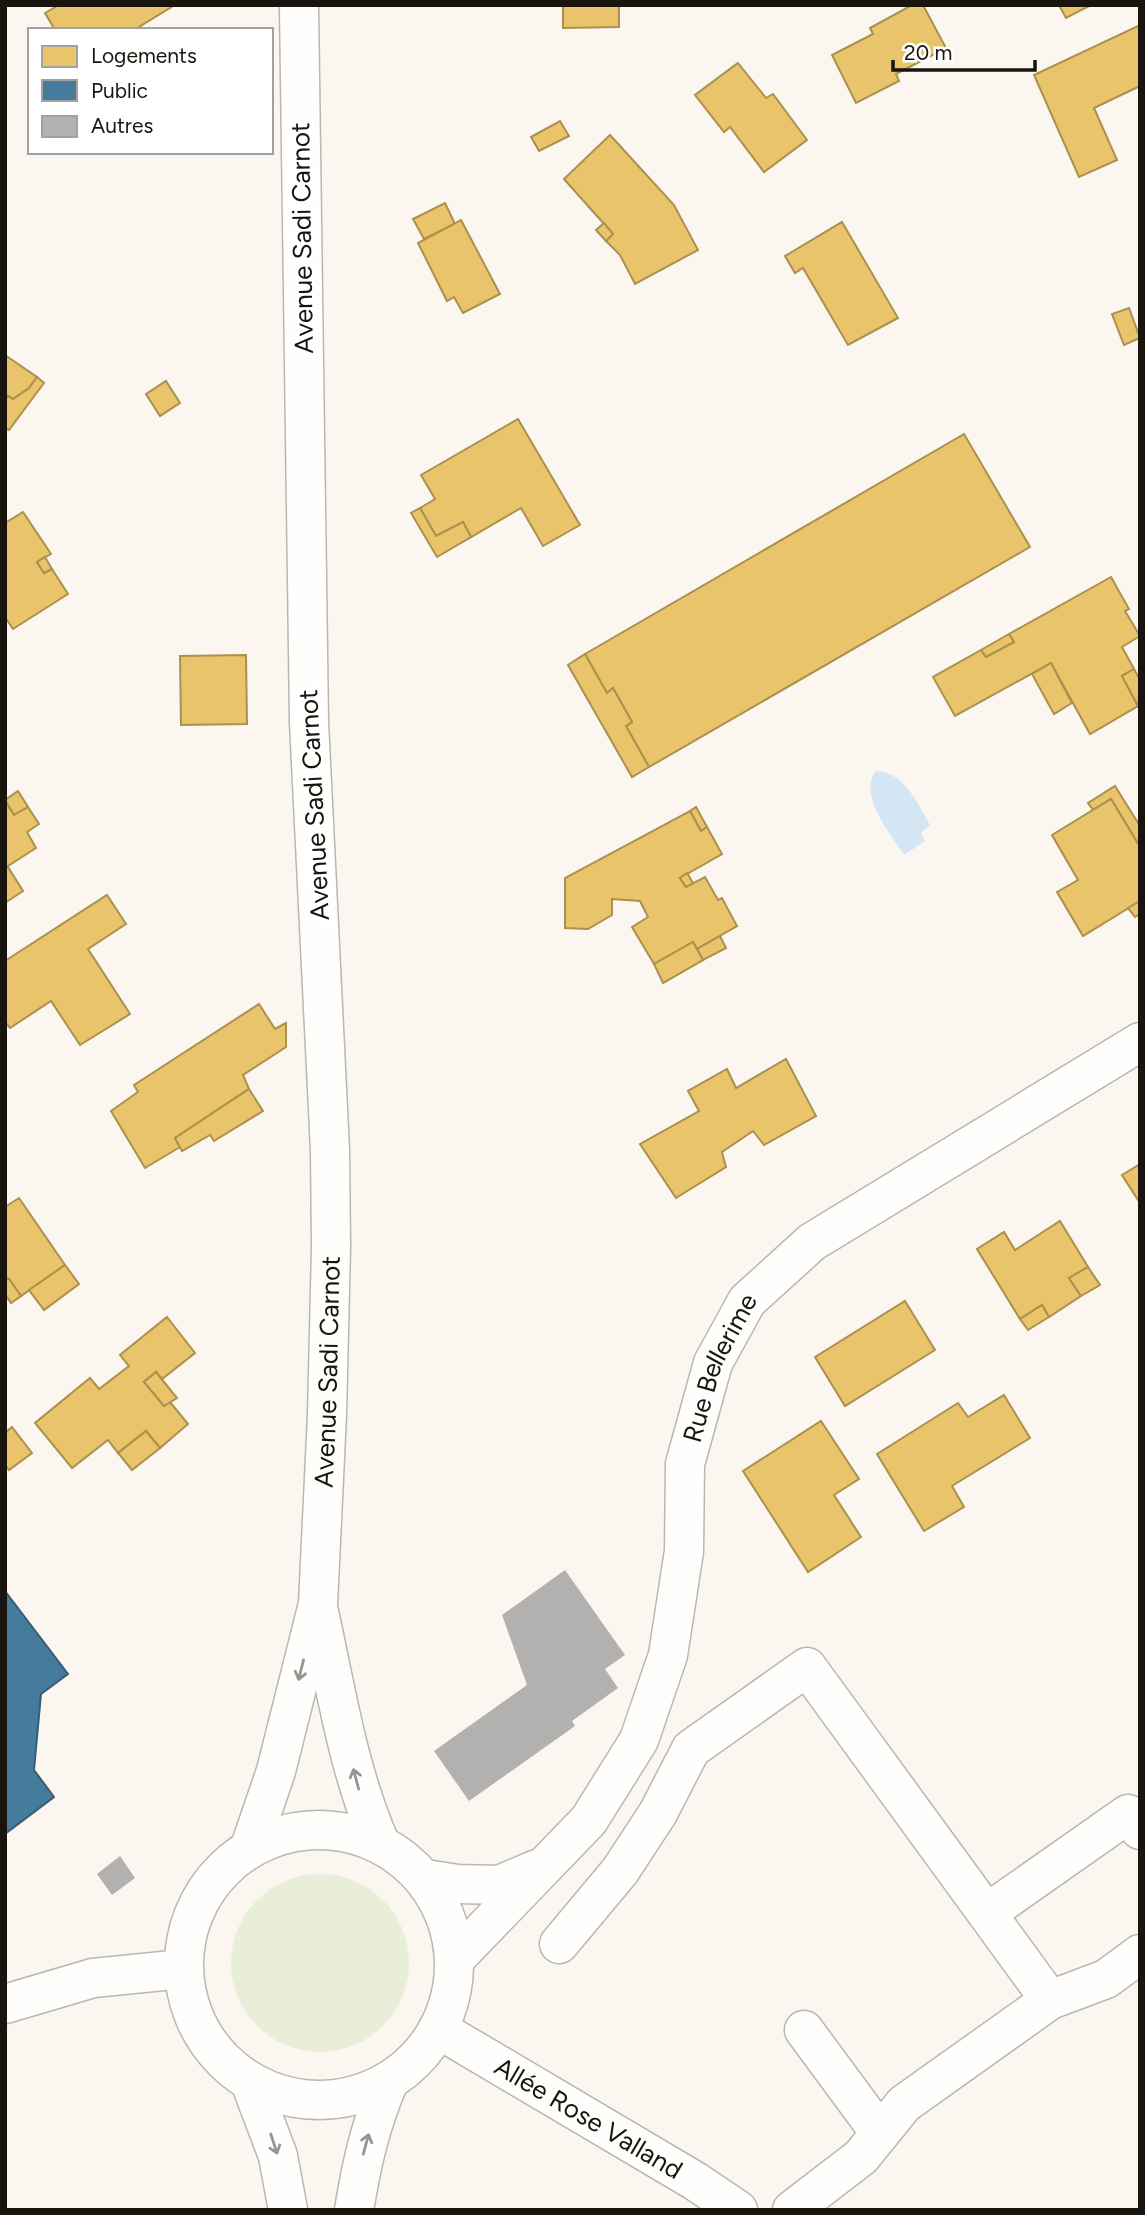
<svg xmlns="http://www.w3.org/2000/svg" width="1145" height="2215" font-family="Figtree,sans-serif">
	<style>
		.green { fill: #e9eed9 }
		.water { fill: #d4e5f4 }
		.homes { fill: #e9c46a; stroke: #ab904e; stroke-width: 2 }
		.public { fill: #457b9d; stroke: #385c72; stroke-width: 2 }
		.building { fill: #b3b0b0 }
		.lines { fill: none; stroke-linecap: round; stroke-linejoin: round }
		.minor-casing { stroke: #bbb6b0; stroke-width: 41 }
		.primary-casing { stroke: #bbb6b0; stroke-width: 41 }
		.minor { stroke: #fefefd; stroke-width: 38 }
		.primary { stroke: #fefefd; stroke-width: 38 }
		.oneway { stroke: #979591 }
		.labels { text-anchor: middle; stroke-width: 7; stroke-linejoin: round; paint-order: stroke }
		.street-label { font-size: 26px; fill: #19150e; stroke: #fff }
	</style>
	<rect width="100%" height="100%" fill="#fbf6f0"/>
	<circle class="green" cx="320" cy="1963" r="89"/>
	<path class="water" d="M875,771c29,0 43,33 55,54l-9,8 4,8 -21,14c-14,-23 -45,-57 -29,-84z"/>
	<g class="homes">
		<path d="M59,5h113l1,1 -39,24h-79l-10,-17z"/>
		<path d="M563,5h56v22l-56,1z"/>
		<path d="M912,5h11l23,43 -50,26 3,7 -43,22 -24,-48 41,-21 -3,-6z"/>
		<path d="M1059,5h32l-25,13z"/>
		<path d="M1140,25v61l-46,22 23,52 -38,17 -45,-102z"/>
		<path d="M738,63l28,35 7,-4 34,46 -43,32 -34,-45 -6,5 -29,-37z"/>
		<path d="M560,121l9,15 -30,15 -8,-14z"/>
		<path d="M610,135l64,70 24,45 -63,34 -15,-29 -14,-14 7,-7 -49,-55z"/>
		<path d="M445,203l10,21 -31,15 -11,-20z"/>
		<path d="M461,220l39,74 -37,19 -9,-16 -7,4 -29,-58z"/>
		<path d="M842,222l56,96 -50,27 -45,-77 -8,5 -10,-17z"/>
		<path d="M604,223l9,11 -7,7 -10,-11z"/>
		<path d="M1129,308l11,30 -16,7 -12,-31z"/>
		<path d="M5,355l32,22 -8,11 -16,11 -5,-3 -3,4z"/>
		<path d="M37,377l7,6 -35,47 -4,-2v-28l3,-4 5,3 16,-11z"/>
		<path d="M166,381l14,22 -20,13 -14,-22z"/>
		<path d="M518,419l62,106 -37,21 -22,-38 -50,29 -8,-15 -27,14 -16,-28 15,-9 -14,-24z"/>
		<path d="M964,434l66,113 -381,220 -23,-41 6,-4 -19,-34 -6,5 -22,-39z"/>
		<path d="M420,508l16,28 27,-14 8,15 -34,20 -26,-44z"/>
		<path d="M23,512l28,42 -14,8 7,11 8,-4 16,25 -55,35 -8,-12v-94z"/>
		<path d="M45,557l7,12 -8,4 -7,-11z"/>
		<path d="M1111,577l18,32 -4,2 15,25 -18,11 12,22 -12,7 16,30 -48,28 -39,-71 -96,53 -22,-39 48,-27 5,7 28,-15 -5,-8z"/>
		<path d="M1009,634l5,8 -28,15 -5,-7z"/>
		<path d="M585,654l22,39 6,-5 19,34 -6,4 23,41 -17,10 -64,-112z"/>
		<path d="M246,655l1,69 -66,1 -1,-69z"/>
		<path d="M1051,663l21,40 -18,11 -22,-40z"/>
		<path d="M1134,669l6,11 -2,26 -16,-30z"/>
		<path d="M1115,786l25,40v21l-29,-48 -18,11 -5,-7z"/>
		<path d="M18,791l10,16 -14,8 -9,-15z"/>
		<path d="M1111,799l29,48v54l-57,35 -26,-44 21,-12 -26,-45z"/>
		<path d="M5,801l9,14 14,-8 11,17 -12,8 9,16 -31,20z"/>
		<path d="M696,807l11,20 -6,4 -11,-20z"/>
		<path d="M690,811l11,20 6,-4 15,27 -42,24 6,9 19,-10 13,23 4,-2 15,28 -40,23 -4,-7 -39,22 -22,-37 16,-10 -8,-16 -28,-2v16l-24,14 -23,-1v-50z"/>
		<path d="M8,867l15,24 -18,12v-35z"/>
		<path d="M687,873l6,10 -7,4 -6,-9z"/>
		<path d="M107,895l19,29 -38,25 42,65 -50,31 -29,-44 -41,27 -5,-6v-61z"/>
		<path d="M1140,901v13l-5,3 -7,-9z"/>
		<path d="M720,936l6,12 -23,12 -6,-11z"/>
		<path d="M693,942l10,18 -40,23 -9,-19z"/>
		<path d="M259,1004l16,25 11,-6v24l-43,28 6,14 -74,49 5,9 -35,21 -34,-57 27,-19 -4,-7z"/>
		<path d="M786,1059l30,57 -52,29 -11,-14 -31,21 4,15 -50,31 -36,-54 59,-33 -11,-20 39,-22 9,19z"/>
		<path d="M249,1089l14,22 -49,30 -4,-6 -28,16 -7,-13z"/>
		<path d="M1140,1164v39l-18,-28z"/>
		<path d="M19,1198l46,67 -44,31 -12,-17 -4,-1v-71z"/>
		<path d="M1060,1221l28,46 -19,11 12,18 -32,21 -7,-12 -22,14 -43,-70 27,-17 11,18z"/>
		<path d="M65,1265l14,19 -35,26 -15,-20z"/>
		<path d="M1088,1267l12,18 -19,11 -12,-18z"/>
		<path d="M5,1278l4,1 12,17 -10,7 -6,-9z"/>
		<path d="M905,1301l30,49 -90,56 -30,-49z"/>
		<path d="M1042,1305l7,12 -21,13 -8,-11z"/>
		<path d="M167,1317l28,36 -33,26 -6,-7 -12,10 20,24 6,-4 18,22 -28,24 -14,-17 -28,22 -10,-13 -36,28 -37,-45 55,-45 9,11 30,-23 -9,-11z"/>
		<path d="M156,1372l21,26 -13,8 -20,-24z"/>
		<path d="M1004,1395l26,43 -78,48 12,21 -40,24 -47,-77 81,-51 10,14z"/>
		<path d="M821,1421l38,58 -25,16 27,42 -53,35 -65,-101z"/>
		<path d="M12,1427l20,26 -23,17 -4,-5v-32z"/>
		<path d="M146,1431l14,17 -28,22 -14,-17z"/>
	</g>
	<path class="public" d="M5,1591l63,83 -27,20 -7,76 20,27 -49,37z"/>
	<g class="building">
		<path d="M565,1570l60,85 -20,14 13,19 -46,33 3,5 -106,75 -35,-50 93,-66 -25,-70z"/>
		<path d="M120,1856l15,22 -23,17 -15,-21z"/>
	</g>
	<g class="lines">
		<defs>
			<g id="minor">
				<path d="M425,1879l33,5 41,1 38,-16"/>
				<path d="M987,1913l141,-99 12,16"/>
				<path d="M559,1944l61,-73 38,-58 33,-64 116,-82 243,333 -146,104 -43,53 -69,53"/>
				<path id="s1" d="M455,1959l134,-139 50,-80 29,-85 16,-104 1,-87 28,-101 34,-62 65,-59 328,-200"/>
				<path d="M1050,2000l56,-21 34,-25"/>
				<path d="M5,2004l88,-26 90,-9"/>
				<path id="s2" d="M438,2029l257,152 43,29"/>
				<path d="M804,2030l76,103"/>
			</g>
			<g id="primary">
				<path d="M319,1612c17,77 29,158 61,231"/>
				<circle cx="319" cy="1965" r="135"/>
				<path id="s3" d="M250,1847l26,-76 42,-167 9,-189 4,-168 -1,-97 -21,-428 -10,-717"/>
				<path d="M250,2082l28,74 10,54"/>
				<path d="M354,2210c8,-48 16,-84 35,-129"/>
			</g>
		</defs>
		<use href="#minor" class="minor-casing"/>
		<use href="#primary" class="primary-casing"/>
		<use href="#minor" class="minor"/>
		<use href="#primary" class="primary"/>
	</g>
	<defs><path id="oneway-shaft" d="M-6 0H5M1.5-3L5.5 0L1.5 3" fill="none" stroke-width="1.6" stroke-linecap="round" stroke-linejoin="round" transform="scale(1.75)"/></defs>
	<g class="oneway">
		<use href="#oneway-shaft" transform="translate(301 1670) rotate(104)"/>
		<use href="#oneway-shaft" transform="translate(356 1779) rotate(-105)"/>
		<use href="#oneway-shaft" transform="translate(274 2144) rotate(72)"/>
		<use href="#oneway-shaft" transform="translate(366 2144) rotate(-75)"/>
	</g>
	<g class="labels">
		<g class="street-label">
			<text transform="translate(302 238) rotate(-91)" y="9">Avenue Sadi Carnot</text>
			<text transform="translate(314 805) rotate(-93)" y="9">Avenue Sadi Carnot</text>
			<text dy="9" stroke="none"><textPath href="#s3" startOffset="485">Avenue Sadi Carnot</textPath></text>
			<text dy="9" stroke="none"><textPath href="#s1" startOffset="672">Rue Bellerime</textPath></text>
			<text dy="9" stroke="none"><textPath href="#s2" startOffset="175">Allée Rose Valland</textPath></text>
		</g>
	</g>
	<rect width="1145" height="2215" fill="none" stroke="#19150e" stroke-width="14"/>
	<rect x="28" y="28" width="245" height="126" fill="#ffffff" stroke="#a3a19f" stroke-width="2"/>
	<rect x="42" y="46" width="35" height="21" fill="#e9c46a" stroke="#a3a19f" stroke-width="2"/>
	<text x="91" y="63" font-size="21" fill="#19150e">Logements</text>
	<rect x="42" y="80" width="35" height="21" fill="#457b9d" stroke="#a3a19f" stroke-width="2"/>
	<text x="91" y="98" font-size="21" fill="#19150e">Public</text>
	<rect x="42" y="116" width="35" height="21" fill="#b3b0b0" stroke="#a3a19f" stroke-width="2"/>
	<text x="91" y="133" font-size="21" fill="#19150e">Autres</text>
	<path d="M893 60v10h142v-10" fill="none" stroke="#19150e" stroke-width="3.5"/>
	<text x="904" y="60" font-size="21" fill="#19150e" stroke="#ffffff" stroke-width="5" paint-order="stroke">20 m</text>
</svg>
